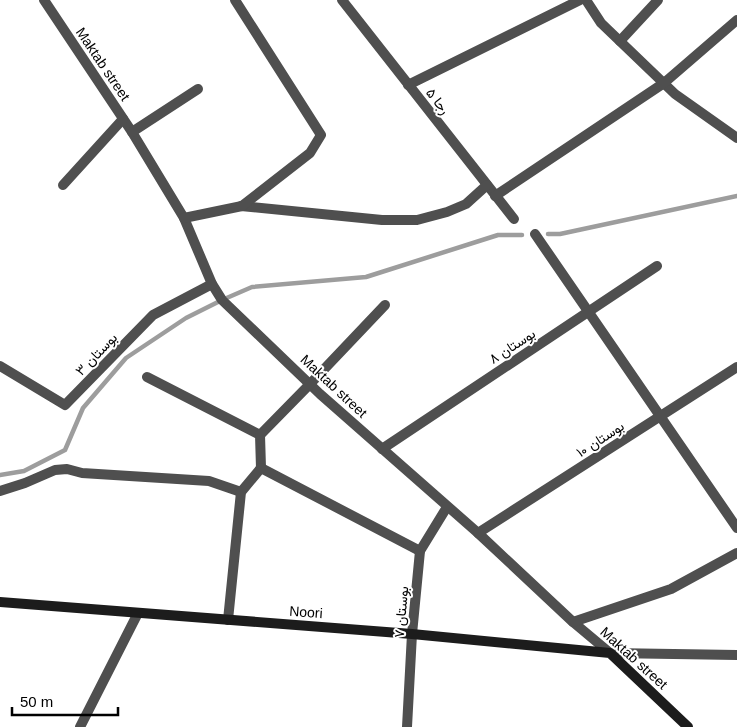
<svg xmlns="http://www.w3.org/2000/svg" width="737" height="727" font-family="Arial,Vazirmatn,sans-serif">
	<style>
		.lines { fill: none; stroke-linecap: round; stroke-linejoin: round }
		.stream { stroke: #9d9d9d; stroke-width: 4.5 }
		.minor { stroke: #4f4f4f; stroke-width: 10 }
		.secondary { stroke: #1c1c1c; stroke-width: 10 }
		.labels { text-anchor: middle; stroke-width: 4; stroke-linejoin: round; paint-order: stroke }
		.street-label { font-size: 14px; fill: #000; stroke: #fff }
	</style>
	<rect width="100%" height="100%" fill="#fff"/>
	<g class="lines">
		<g class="stream">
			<path d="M548,234h12l177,-38"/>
			<path d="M0,475l24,-4 41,-21 18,-42 43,-50 60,-40 36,-18 30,-13 114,-10 132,-42h24"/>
		</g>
		<g class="minor">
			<path d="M44,0l88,132 52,86 28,66 10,16 98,94 158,139 95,89 37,31 127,2"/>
			<path d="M342,0l172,219"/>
			<path d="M586,0l15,23 74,71 62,44"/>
			<path d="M620,41l38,-41"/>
			<path d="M408,85l172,-85"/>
			<path d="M132,132l66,-43"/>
			<path d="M63,185l60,-66"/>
			<path d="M495,196l169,-113 73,-63"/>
			<path d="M241,206l141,14h35l30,-8 19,-8 21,-19"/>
			<path d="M184,218l58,-12 68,-53 11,-18 -86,-135"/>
			<path d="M535,234l202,294"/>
			<path d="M0,366l65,39 88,-90 59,-31"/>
			<path d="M147,377l113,58 1,33"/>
			<path d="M260,435l50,-51 75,-79"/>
			<path d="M382,449l275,-183"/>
			<path d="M261,468l159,83"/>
			<path d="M0,491l25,-8 30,-13 12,-1 15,4 127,8 32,11"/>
			<path d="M478,533l259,-166"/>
			<path d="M228,620l13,-128 20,-24"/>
			<path d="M573,622l98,-33 66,-36"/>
			<path d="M80,727l58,-114"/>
			<path d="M407,727l5,-93 8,-83 27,-44"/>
		</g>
		<path class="secondary" d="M0,602l412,32 198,19 78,74"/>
	</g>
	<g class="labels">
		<g class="street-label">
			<text transform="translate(103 64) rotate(56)" y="5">Maktab street</text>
			<text transform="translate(438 101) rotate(52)" y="5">رجا ۵</text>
			<text transform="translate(512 346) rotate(-33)" y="5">بوستان ۸</text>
			<text transform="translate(96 354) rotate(-46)" y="5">بوستان ۳</text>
			<text transform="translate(334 386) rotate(43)" y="5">Maktab street</text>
			<text transform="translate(600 439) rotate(-33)" y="5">بوستان ۱۰</text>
			<text transform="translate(306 612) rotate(4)" y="5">Noori</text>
			<text transform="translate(401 612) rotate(-85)" y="5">بوستان ۷</text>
			<text transform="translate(634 658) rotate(42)" y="5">Maktab street</text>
		</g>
	</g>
	<path d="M12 707v8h106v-8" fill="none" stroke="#000000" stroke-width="2.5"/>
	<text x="20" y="707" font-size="15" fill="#000000" stroke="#ffffff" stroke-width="4" paint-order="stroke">50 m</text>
</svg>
